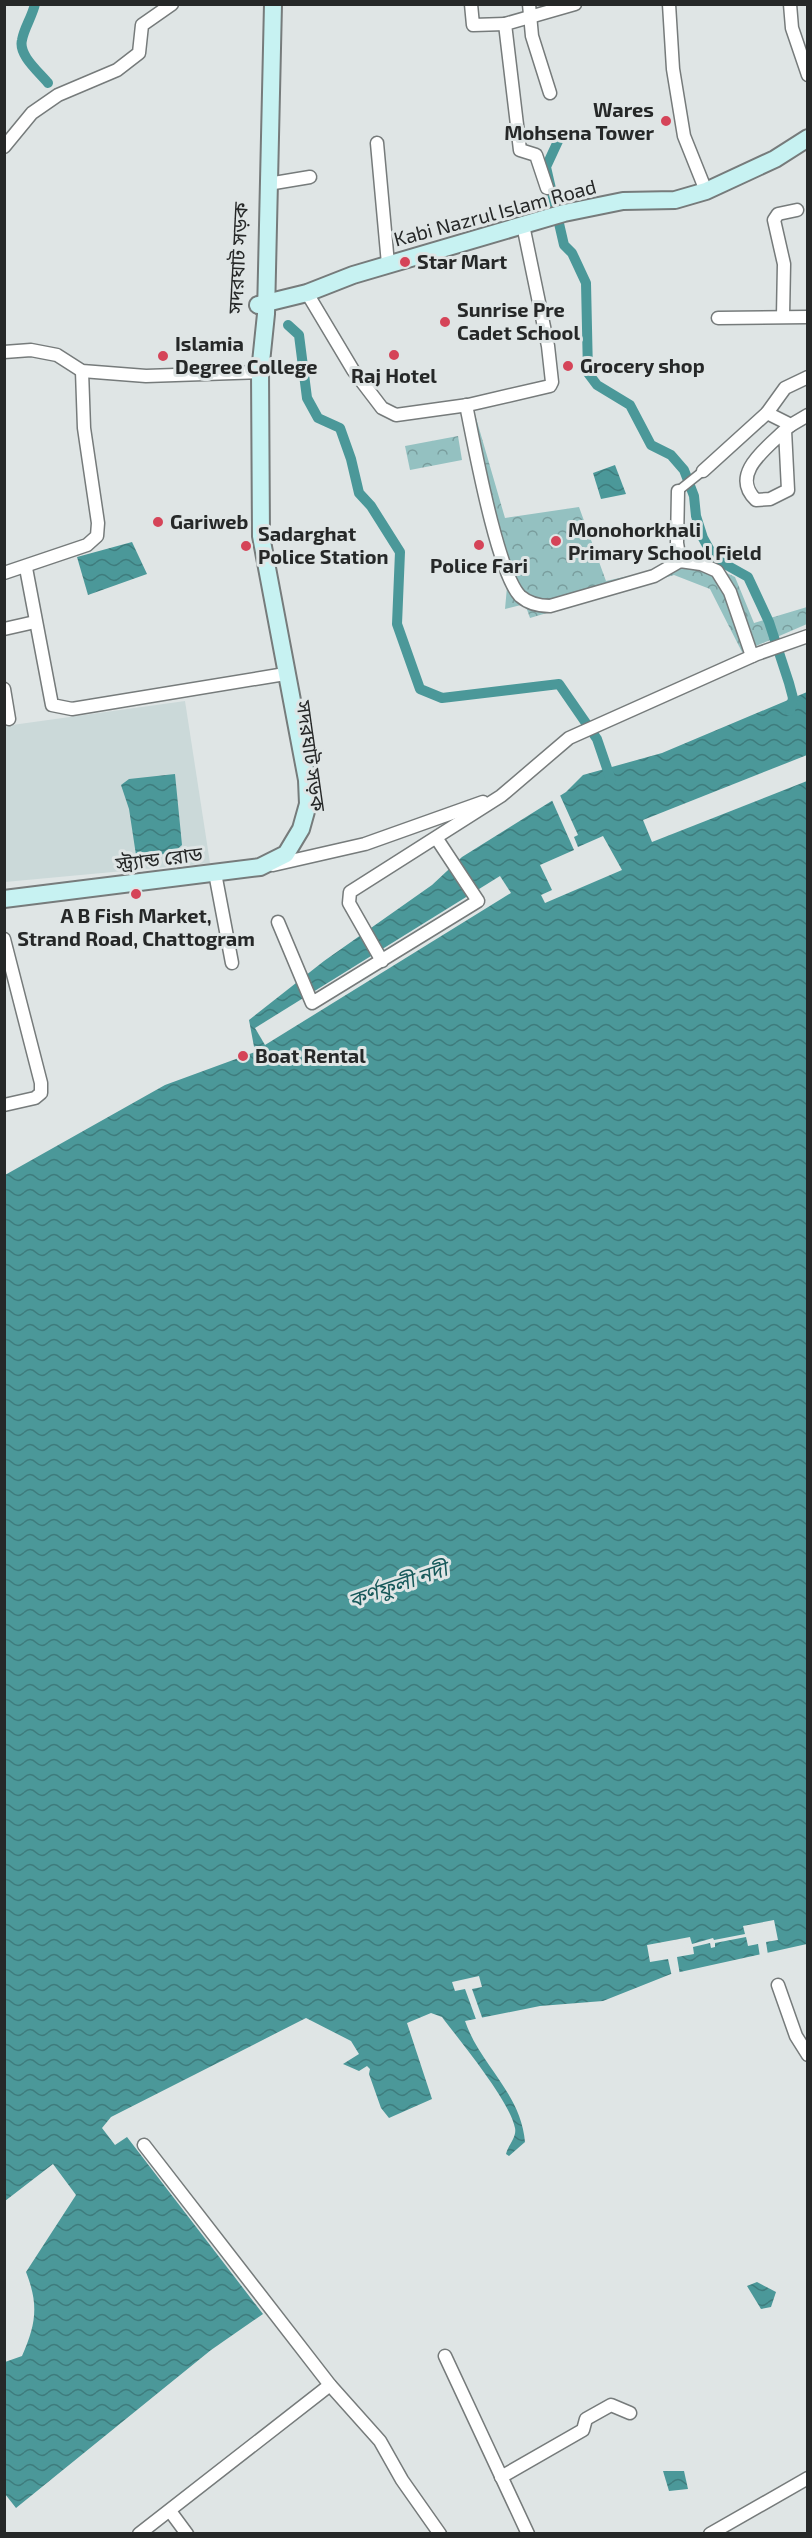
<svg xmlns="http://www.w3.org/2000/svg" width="812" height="2538" font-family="'Exo 2','Noto Sans Bengali',sans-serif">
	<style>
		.built { fill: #cbd9d9 }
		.forest { fill: url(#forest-crowns) }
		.water { fill: url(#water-waves) }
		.pier { fill: #dfe5e5 }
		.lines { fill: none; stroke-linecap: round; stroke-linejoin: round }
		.canal { stroke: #4b9899; stroke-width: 10 }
		.pedestrian-casing { stroke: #767b7b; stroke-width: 11 }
		.minor-casing { stroke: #767b7b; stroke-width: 15 }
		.secondary-casing { stroke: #767b7b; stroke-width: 20 }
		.pedestrian { stroke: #fff; stroke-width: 8 }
		.minor { stroke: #fff; stroke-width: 12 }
		.secondary { stroke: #c7f2f2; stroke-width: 16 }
		.poi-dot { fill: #d54458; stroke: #dfe5e5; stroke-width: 2 }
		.labels { text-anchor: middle; stroke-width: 6; stroke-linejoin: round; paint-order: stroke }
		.poi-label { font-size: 20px; font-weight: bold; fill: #262828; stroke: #dfe5e5; text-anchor: start }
		.street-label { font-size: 20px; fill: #262828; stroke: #dfe5e5 }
		.water-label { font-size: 21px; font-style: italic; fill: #17595a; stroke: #dfe5e5 }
	</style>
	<defs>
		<pattern id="forest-crowns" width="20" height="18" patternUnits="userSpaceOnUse" patternTransform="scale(1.5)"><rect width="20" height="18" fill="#94c1c1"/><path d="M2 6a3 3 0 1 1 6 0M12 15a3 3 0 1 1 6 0" fill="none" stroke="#799d9d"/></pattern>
		<pattern id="water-waves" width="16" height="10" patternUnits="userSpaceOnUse" patternTransform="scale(1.5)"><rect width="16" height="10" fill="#4b9899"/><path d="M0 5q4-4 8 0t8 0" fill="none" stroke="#3e7c7d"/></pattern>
	</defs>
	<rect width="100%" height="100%" fill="#dfe5e5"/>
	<path class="built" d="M185,701l25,162 -205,19v-156z"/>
	<g class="forest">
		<path d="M474,411l31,107 74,-11 27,74 58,-13 3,-6 18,-9 50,24 19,46 53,-16v17l-65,28 -32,-63 -36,-14 -144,43 -5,-14 -20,5 3,-33 -17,-33 -27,-130z"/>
		<path d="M458,436l4,24 -52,10 -5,-24z"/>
	</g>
	<g class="water">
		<path d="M615,465l11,29 -25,5 -8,-26z"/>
		<path d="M132,542l15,32 -59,21 -11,-38z"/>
		<path d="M807,692v1252l-136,30 -68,27 -63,5 -75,15c15,44 56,72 60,121l-16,14 -3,-2c2,-9 11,-17 9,-26 -5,-27 -55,-87 -73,-111l-11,-4 -24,10 25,76 -43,19 -8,-10 -12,-34 1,-5 -3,-3 -8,5 -16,-7 16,-10 -8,-13 -45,-23 -195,99 -9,11 13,17 12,-8 136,177 -52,36 -195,158 -11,-14v-132l17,-6c14,-32 17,-51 4,-84l50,-77 -23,-31 -48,37v-1026l160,-90 90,-33 -6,-32 75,-59 108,-76 30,-28 104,-65 17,-17 79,-22z"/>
		<path d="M175,774l7,71 -10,9 -36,1 -7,-46 -8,-24 8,-6z"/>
		<path d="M757,2282l19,10 -5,15 -10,2 -14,-23z"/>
		<path d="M663,2471h21l4,18 -19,2z"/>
	</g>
	<g class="pier">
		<path d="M807,755v26l-155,61 -9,-22z"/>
		<path d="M559,793l19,42 -4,2 4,10 25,-11 19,34 -77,33 -4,-8 11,-5 -12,-25 34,-15 -23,-52z"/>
		<path d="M500,876l11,17 -246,152 -10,-17z"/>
		<path d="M774,1920l4,20 -12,2 2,13 -8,2 -2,-13 -10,2 -2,-9 -31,6v4l-4,1 -1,-5 -17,4 1,7 -17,3 3,18 -8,2 -4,-18 -18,3 -3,-17 43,-8 2,7 21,-6 1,2 31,-6 -2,-8z"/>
		<path d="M479,1976l3,11 -10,2 11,31 -6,2 -12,-33 -10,2 -3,-9z"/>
	</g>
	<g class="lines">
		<g class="canal">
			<path d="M35,4c-3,13 -11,24 -13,36 -4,15 17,32 26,43"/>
			<path d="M559,139l-13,28 18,78 8,8 14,30 2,90 9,12 33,20 21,40 20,10 13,15 10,26 2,20 7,22 11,20 34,19 21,45 20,61 4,15 -3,13"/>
			<path d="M288,325l11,10 8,63 11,20 22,10 11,31 8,34 12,13 29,46 -3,72 23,65 22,9 117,-14 38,55 14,41"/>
		</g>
		<defs>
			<path id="pedestrian" d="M678,491l25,-20"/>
			<g id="minor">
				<path d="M471,4l2,21 32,-1"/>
				<path d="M529,4l3,32 18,57"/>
				<path d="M669,4l4,65 11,67 22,55"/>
				<path d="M790,4l2,24 16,47"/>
				<path d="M377,143l11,121"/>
				<path d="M4,147l28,-34 26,-18 59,-25 22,-17 3,-28 30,-21"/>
				<path d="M268,184l42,-7"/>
				<path d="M547,188l-11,-33 -16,-5 -15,-126 70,-20"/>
				<path d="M307,293l46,77 29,38 14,7 72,-10 82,-19 2,-4 -4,-36 -25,-121"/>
				<path d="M783,316l1,-52 -10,-44 4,-6 19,-4"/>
				<path d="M718,318l90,-1"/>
				<path d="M4,352l27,-2 26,5 25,16 64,5 114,-4"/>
				<path d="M466,405c8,38 31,167 54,191 8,7 20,10 30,10l104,-30 26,-15 21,3 16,7 13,21 22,64"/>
				<path d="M767,413l24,12 17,-10"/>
				<path d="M785,430l3,60 -18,9 -14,1c-27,-26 11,-52 29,-70l6,-5"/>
				<path d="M703,471l64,-58 18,-25 23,-11"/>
				<path d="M678,491l-1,52 3,18"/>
				<path d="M26,568l26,137 20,4 213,-35"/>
				<path d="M4,573l83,-28 10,-9 1,-13 -14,-95 -2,-57"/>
				<path d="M4,629l31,-7"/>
				<path d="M4,689l5,30"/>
				<path d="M273,865l92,-21 118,-42"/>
				<path d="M215,873l17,90"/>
				<path d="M278,922l34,81 166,-102 -41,-62"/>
				<path d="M4,939l37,144v10l-6,5 -31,7"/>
				<path d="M382,961l-33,-58 1,-11 151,-96 68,-58 188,-84 51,-18"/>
				<path d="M778,1985l18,51 12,19"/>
				<path d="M144,2145l186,240 50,56 22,39 38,54"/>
				<path d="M445,2356l83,178"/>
				<path d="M501,2477l82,-47 3,-11 25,-14 19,8"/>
				<path d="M170,2511l17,23"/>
				<path d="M139,2534l191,-149"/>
				<path d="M710,2534l98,-56"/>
			</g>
			<g id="secondary">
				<path d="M258,305l49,-12 46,-18 211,-62 59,-12 52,-1 31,-9 69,-32 33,-21"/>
				<path d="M4,899l256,-32 26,-13 15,-25 7,-25 -1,-24 -46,-244 -1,-164 6,-58 7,-310"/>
			</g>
		</defs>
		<use href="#pedestrian" class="pedestrian-casing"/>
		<use href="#minor" class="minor-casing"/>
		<use href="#secondary" class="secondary-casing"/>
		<use href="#pedestrian" class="pedestrian"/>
		<use href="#minor" class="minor"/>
		<use href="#secondary" class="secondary"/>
	</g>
	<g class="poi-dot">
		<circle cx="666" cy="121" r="6"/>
		<circle cx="405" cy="262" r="6"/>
		<circle cx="445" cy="322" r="6"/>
		<circle cx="394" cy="355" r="6"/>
		<circle cx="163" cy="356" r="6"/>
		<circle cx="568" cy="366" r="6"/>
		<circle cx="158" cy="522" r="6"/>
		<circle cx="556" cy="541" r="6"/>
		<circle cx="479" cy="545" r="6"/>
		<circle cx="246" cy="546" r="6"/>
		<circle cx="136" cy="894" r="6"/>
		<circle cx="243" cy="1056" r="6"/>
	</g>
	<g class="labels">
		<g class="poi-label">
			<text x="654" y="117" text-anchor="end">Wares<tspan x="654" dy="23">Mohsena Tower</tspan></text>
			<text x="417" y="269">Star Mart</text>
			<text x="457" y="317">Sunrise Pre<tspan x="457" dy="23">Cadet School</tspan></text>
			<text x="175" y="351">Islamia<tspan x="175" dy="23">Degree College</tspan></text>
			<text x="580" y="373">Grocery shop</text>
			<text x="394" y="383" text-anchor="middle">Raj Hotel</text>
			<text x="170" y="529">Gariweb</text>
			<text x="568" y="537">Monohorkhali<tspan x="568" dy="23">Primary School Field</tspan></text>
			<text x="258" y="541">Sadarghat<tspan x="258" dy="23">Police Station</tspan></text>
			<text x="479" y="573" text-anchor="middle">Police Fari</text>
			<text x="136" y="923" text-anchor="middle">A B Fish Market,<tspan x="136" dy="23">Strand Road, Chattogram</tspan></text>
			<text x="255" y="1063">Boat Rental</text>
		</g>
		<g class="street-label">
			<text transform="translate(495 213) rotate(-15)" y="7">Kabi Nazrul Islam Road</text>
			<text transform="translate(238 258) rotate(-87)" y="7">সদরঘাট সড়ক</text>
			<text transform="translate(311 756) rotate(82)" y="7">সদরঘাট সড়ক</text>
			<text transform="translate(159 859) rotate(-7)" y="7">স্ট্র্যান্ড রোড</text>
		</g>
		<g class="water-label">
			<text transform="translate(398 1585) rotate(-19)" y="7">কর্ণফুলী নদী</text>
		</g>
	</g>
	<rect width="812" height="2538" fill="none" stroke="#262828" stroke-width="12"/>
</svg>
